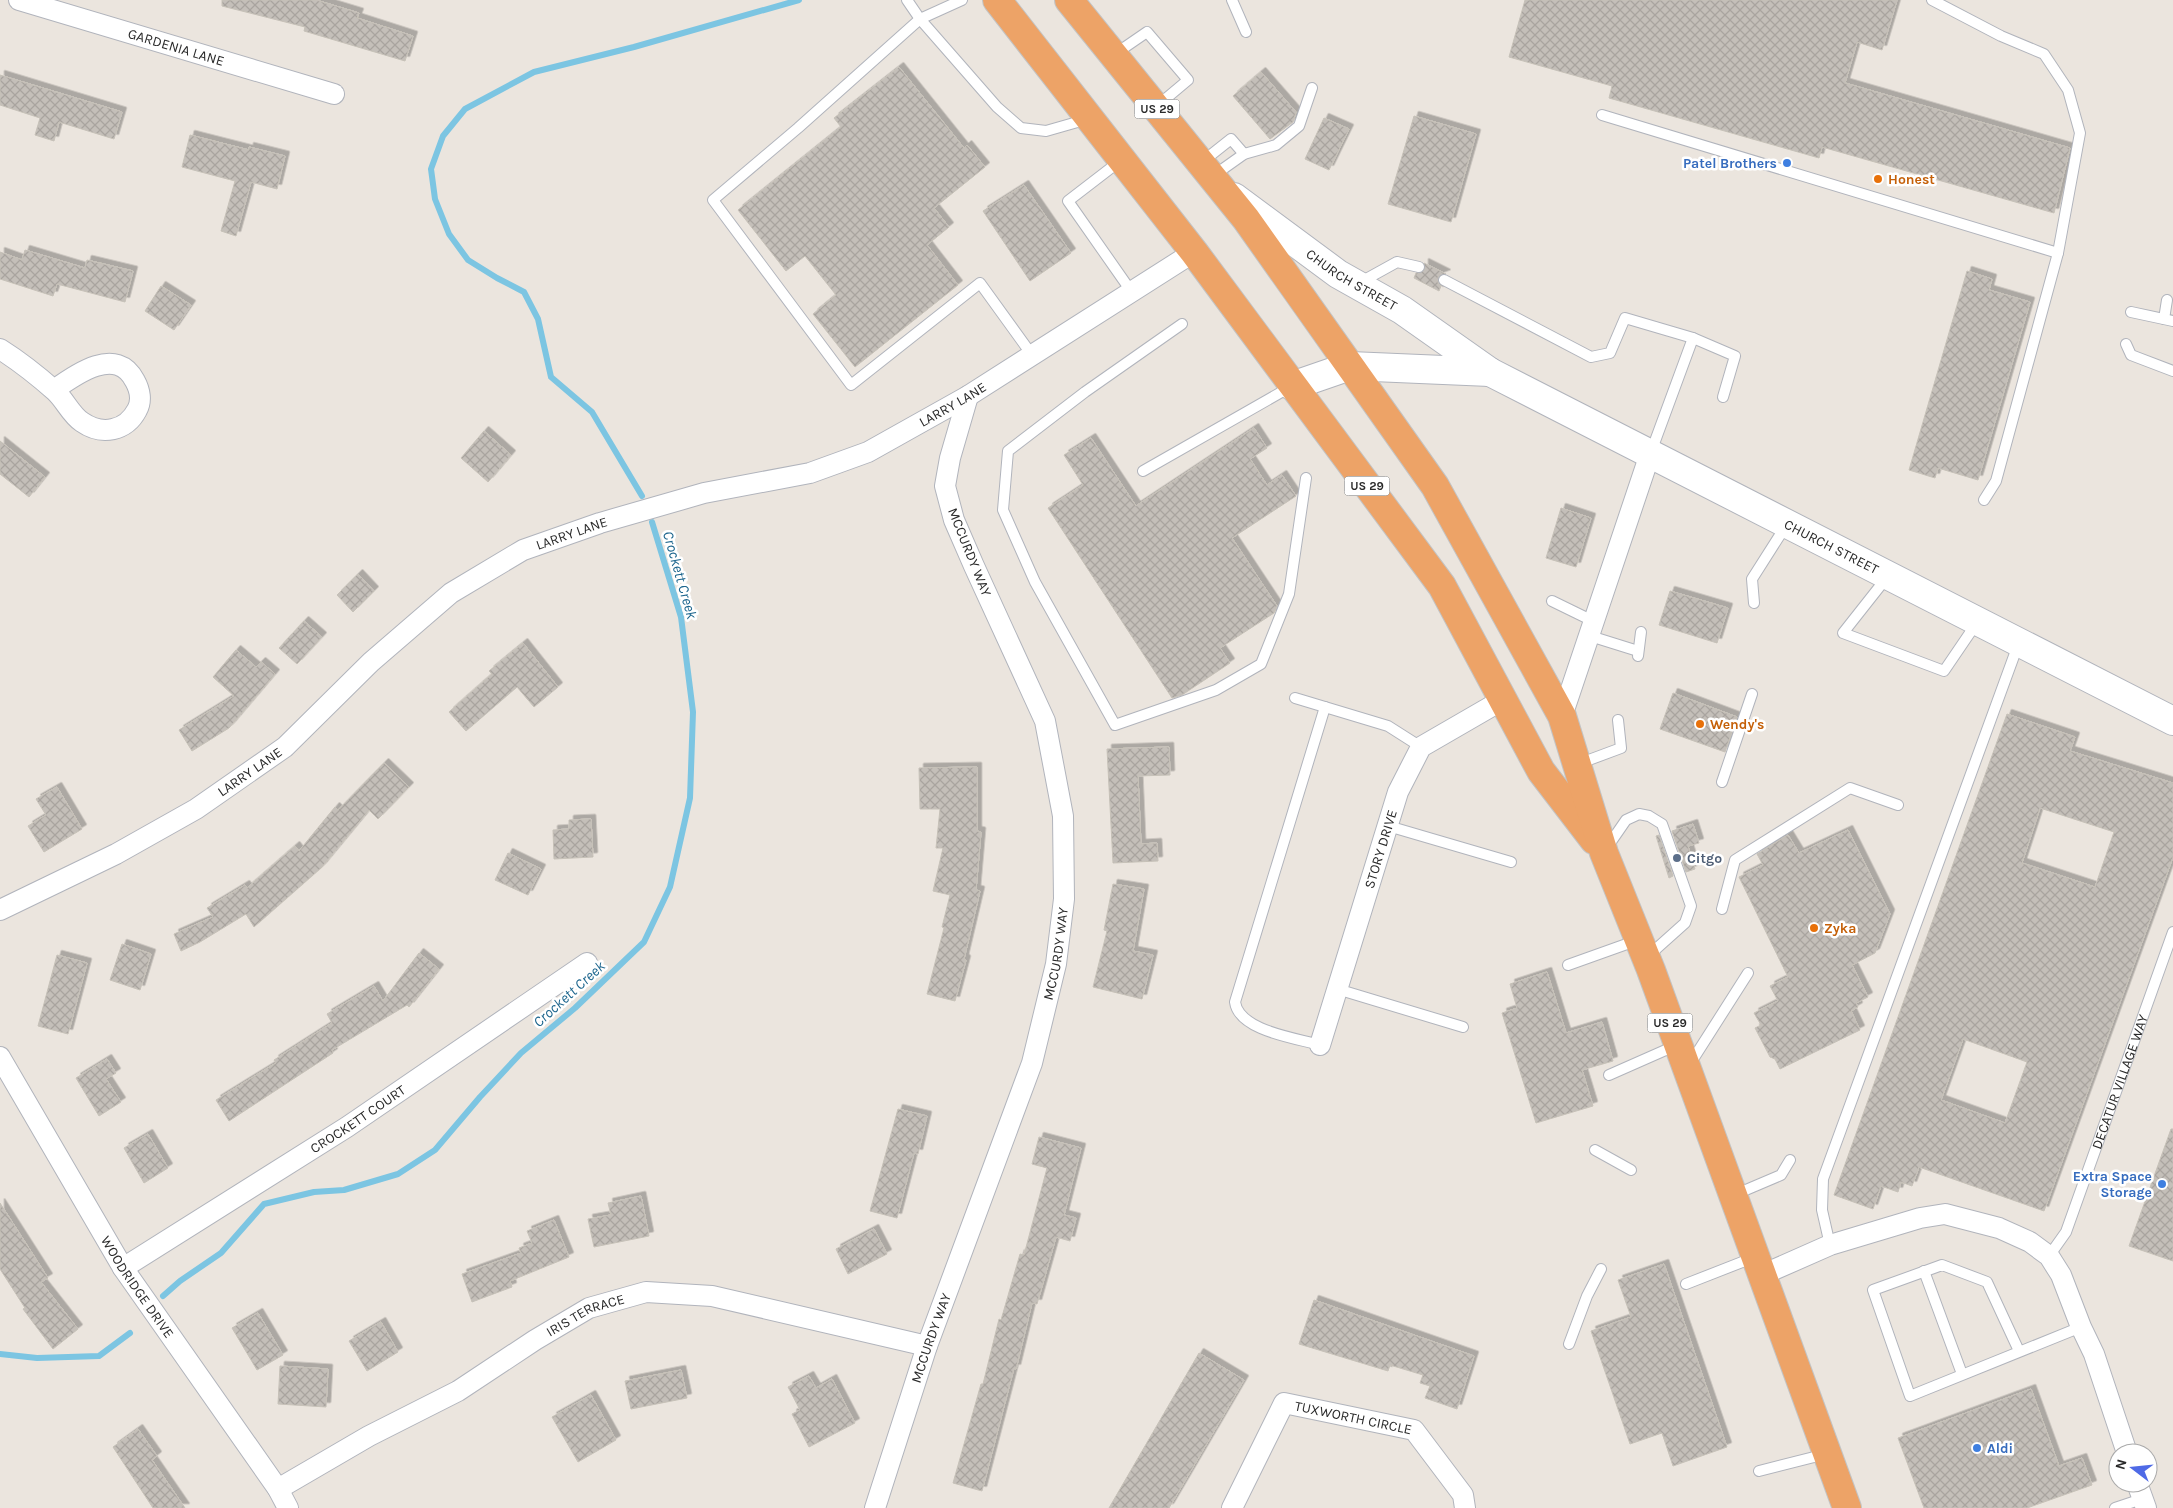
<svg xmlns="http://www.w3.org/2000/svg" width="2173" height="1508" font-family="Karla,sans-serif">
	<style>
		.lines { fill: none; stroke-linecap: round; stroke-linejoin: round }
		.stream { stroke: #7cc5e2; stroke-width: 6 }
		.building { fill: url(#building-cross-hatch); stroke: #c6c1b8; fill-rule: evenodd; filter: url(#shadow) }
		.lane-casing { stroke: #b1b4bc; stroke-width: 12 }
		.street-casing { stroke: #b1b4bc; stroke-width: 22 }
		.secondary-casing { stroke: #b1b4bc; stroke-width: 30 }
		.highway-casing { stroke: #c3c3c3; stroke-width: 30 }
		.lane { stroke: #fff; stroke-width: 10 }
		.street { stroke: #fff; stroke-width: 20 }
		.secondary { stroke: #fff; stroke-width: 28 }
		.highway { stroke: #eda367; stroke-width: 28 }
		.shop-dot { fill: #3f7fe0; stroke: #fff; stroke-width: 2 }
		.food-dot { fill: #e8710a; stroke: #fff; stroke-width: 2 }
		.service-dot { fill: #5c6f8a; stroke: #fff; stroke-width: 2 }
		.labels { text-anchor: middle; stroke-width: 5; stroke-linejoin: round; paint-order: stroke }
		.shield { fill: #fff; stroke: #6a6a6a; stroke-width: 1 }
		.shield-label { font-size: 12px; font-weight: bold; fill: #2a2a2a }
		.street-label { font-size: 14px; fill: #2a2a2a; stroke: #fff }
		.shop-label { font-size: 14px; font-weight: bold; fill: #366cbe; stroke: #fff; text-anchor: end }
		.food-label { font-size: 14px; font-weight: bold; fill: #c56008; stroke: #fff; text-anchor: start }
		.service-label { font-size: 14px; font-weight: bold; fill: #4e5e75; stroke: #fff; text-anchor: start }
		.water-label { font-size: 15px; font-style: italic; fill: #1c658d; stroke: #fff }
	</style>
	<defs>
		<pattern id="building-cross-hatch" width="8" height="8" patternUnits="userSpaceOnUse" patternTransform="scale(1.25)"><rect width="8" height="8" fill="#c4bfb9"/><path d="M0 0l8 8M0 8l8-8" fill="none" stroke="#a9a49f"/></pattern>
		<filter id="shadow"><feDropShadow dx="4.5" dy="-4.5" stdDeviation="0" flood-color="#0004"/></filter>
	</defs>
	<rect width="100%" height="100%" fill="#ebe5de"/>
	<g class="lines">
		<g class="stream">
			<path d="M642,496l-50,-84 -41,-35 -13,-58 -14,-27 -27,-14 -29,-18 -19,-26 -14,-35 -4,-30 12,-33 22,-27 69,-37 100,-25 165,-47"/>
			<path d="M163,1296l17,-15 41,-28 43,-49 50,-12 30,-2 54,-16 37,-24 45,-53 41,-44 54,-45 69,-66 26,-55 20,-89 3,-86 -12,-95 -29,-95"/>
			<path d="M0,1354l37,4 62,-2 31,-23"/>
		</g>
	</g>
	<g class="building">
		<path d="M222,0h94l43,13 -2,5 56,18 -8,25 -101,-30 1,-4 -83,-21z"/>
		<path d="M1525,0h372l-15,50 -25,-8 -12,41 225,65 -16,65 -232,-66 -3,11 -210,-60 3,-12 -103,-29z"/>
		<path d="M899,67l65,81 3,-3 18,22 -51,41 15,19 -22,18 31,40 -103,82 -42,-53 23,-19 -31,-39 -19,15 -48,-61 103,-83 -7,-9z"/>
		<path d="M1261,72l35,40 -3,10 -23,17 -37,-43z"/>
		<path d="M0,75l122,37 -8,27 -55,-17 -5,19 -19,-6 5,-17 -40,-13z"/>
		<path d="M1414,116l62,18 -25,88 -63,-18z"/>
		<path d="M1324,118l25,11 -20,41 -24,-11z"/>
		<path d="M190,135l59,15v-3l36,9 -8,33 -26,-7 -15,54 -15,-5 14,-50 -53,-14z"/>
		<path d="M1024,185l47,68 -41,28 -47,-70z"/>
		<path d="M25,250l60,18 2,-8 46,11 -8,31 -68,-18 -4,12 -53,-17v-27l22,8z"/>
		<path d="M1424,263l22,11 -8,3v6l3,3 -2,5 -25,-13 2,-5 8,-2z"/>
		<path d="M1967,271l25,8 -3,11 41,12 -52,178 -40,-12 -3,10 -26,-8z"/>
		<path d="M161,286l30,19 -17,25 -29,-19z"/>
		<path d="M1254,428l13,20 -17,11 17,26 15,-10 14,21 -64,42 45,68 -3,7 -54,35 10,15 -48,32 -10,3 -124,-190 35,-23 -19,-30 27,-17 45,68z"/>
		<path d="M484,431l27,24 -23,27 -27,-24z"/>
		<path d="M0,441l45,36 -16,20 -29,-23z"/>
		<path d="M1561,508l30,10 -15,49 -30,-9z"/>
		<path d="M358,574l16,17 -21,21 -16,-17z"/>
		<path d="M1670,591l58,17 -11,35 -58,-18z"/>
		<path d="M304,621l18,16 -25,27 -18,-16z"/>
		<path d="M523,643l35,44 -24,20 -17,-20 -51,44 -17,-19 43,-38 -3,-3z"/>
		<path d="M236,650l20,17 5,-5 14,12 -46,54 -37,23 -13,-21 55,-34 -21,-19z"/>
		<path d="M1673,693l64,24 -12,35 -65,-23z"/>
		<path d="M2007,714l68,23 -5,14 103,32v74l-129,354 -125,-44 -7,19 -11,-4 -3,10 -17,-6 -8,23 -39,-14zM2040,808l74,24 -19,55 -73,-24zM1963,1039l64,23 -22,61 -64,-23z"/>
		<path d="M1169,747l1,28 -32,1 3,68 16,-1 1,18 -45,2 -6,-114z"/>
		<path d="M384,763l25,24 -31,32 -9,-9 -48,58 -67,59 -8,-13 -46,28 -19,9 -7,-17 39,-17 -6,-9 38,-23 2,3 48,-42 4,5 36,-44 3,3z"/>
		<path d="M977,767v64l4,1 -5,58 4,1 -16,68 2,1 -11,41 -28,-7 17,-66 -2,-1 8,-32 -17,-4 10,-43h-7l4,-39h-20l-1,-41z"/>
		<path d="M57,787l25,42 -38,23 -16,-26 18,-11 -10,-16z"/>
		<path d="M591,819l2,38 -39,2 -1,-29 16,-1v-9z"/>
		<path d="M1693,824l6,19 -11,3 7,23 -9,3 -14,-41z"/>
		<path d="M1848,830l42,84 -15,39 -23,12 16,32 -12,6 2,4 -7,4 9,19 -80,39 -5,-10 -5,-2 -15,-29 6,-3 -7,-12 24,-12 -8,-15 18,-9 -49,-100 24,-12 -6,-11 31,-19 11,18z"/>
		<path d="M1659,835l14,41 -4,2 -13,-42z"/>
		<path d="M508,853l33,16 -13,26 -33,-15z"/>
		<path d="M1113,884l31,5 -11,62 20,4 -11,44 -49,-12 14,-56 -3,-1z"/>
		<path d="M122,944l29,10 -11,36 -30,-10z"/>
		<path d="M419,953l20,16 -30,38 -2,-2 -75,45 1,3 -104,68 -13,-21 60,-37 -2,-3 58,-37 -5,-9 47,-28 9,15z"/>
		<path d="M57,955l30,8 -19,71 -30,-8z"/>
		<path d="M1547,972l19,61 36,-11 11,39 -31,9 11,36 -57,17 -34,-110 15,-5 -7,-24z"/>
		<path d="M107,1059l9,14 -10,6 15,23 -22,14 -23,-38z"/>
		<path d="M898,1109l29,7 -9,38 -4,-1 -17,65 -27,-7z"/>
		<path d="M2171,1129h2v132l-44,-15z"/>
		<path d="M148,1134l20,34 -24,15 -20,-35z"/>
		<path d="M1039,1137l42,11 -17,67 12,3 -6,23 -14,-4 -19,67 -5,-1 -16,66 -2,-1 -32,123 -29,-8 28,-99h2l16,-65 2,1 19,-66 4,1 23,-87 -15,-4z"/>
		<path d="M641,1196l8,40 -55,11 -6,-28 23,-4 -3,-12z"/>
		<path d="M0,1203l48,75 -7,4 37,47 -25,20 -30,-40 2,-1 -25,-39z"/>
		<path d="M554,1220l15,37 -59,24 2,6 -40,15 -10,-28 59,-21 -2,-5 13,-5 -5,-12z"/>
		<path d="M874,1229l13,25 -39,20 -12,-25z"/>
		<path d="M1664,1264l63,183 -54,19 -11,-33 -32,11 -39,-113 40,-14 -13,-37z"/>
		<path d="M1314,1300l160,56 -17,53 -32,-11 5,-12 -10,-3 3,-8 -33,-10 -2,6 -89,-27z"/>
		<path d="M258,1313l25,42 -26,15 -25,-42z"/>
		<path d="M381,1322l17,30 -31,19 -18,-30z"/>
		<path d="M1199,1353l45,27 -75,128h-60z"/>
		<path d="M280,1366l48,3 -2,38 -48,-3z"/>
		<path d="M681,1370l6,28 -56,11 -6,-28z"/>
		<path d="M809,1376l7,12 16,-9 23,44 -46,24 -17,-33 8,-4 -12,-23z"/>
		<path d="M2031,1389l28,77 23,-8 10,27 -65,23h-103l-26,-70z"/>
		<path d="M591,1395l25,45 -38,22 -26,-45z"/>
		<path d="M138,1429l19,27 -5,4 33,48h-32l-40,-61z"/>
	</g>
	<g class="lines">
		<defs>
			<g id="lane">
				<path d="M907,0l13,19 77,88 24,21 25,3 42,-12"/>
				<path d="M962,0l-42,19 -122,109 -85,72 138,185 129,-102 52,72"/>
				<path d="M1232,0l14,32"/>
				<path d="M1932,0l69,36 43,18 24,36 12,43 -22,120 -62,228 -12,19"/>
				<path d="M1115,54l32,-22 41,48 -31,26"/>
				<path d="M1602,115l456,138"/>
				<path d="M1120,161l-52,40 63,90"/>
				<path d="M1202,162l29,-23 13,15"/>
				<path d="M1213,176l31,-22 32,-9 23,-19 13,-38"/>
				<path d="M1444,280l147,77 19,-4 15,-35 68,20 -42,114"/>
				<path d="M1359,283l38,-21 22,5"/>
				<path d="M2131,312l42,9"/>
				<path d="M2164,319l3,-19"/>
				<path d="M1182,324l-97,68 -77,59 -5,59 32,72 80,143 101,-35 45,-26 28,-70 17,-116"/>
				<path d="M1693,338l42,18 -12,41"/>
				<path d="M2126,344l5,11 42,16"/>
				<path d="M1143,471l149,-85"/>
				<path d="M1888,576l-45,57 101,38 34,-50"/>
				<path d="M1552,601l43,21"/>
				<path d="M1754,603l-2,-24 35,-55"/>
				<path d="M1590,636l48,15"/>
				<path d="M1638,656l3,-24"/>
				<path d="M1295,698l93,28 33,21"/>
				<path d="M1578,764l43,-16 -3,-28"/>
				<path d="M1722,782l30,-88"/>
				<path d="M1388,826l123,36"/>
				<path d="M1606,849l20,-29 13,-6 10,2 13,8 29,82 -6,17 -38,34"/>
				<path d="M1722,909l13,-49 115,-72 48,17"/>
				<path d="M1568,965l70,-25"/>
				<path d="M1337,989l126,38"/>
				<path d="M1320,1045c-24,-7 -81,-14 -85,-43l90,-295"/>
				<path d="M1690,1064l58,-91"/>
				<path d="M1609,1075l68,-30"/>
				<path d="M1595,1150l36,20"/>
				<path d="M1734,1195l47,-20 9,-15"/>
				<path d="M1830,1245l-8,-35 1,-31 195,-534"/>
				<path id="s1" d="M2049,1256l17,-24 107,-300"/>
				<path d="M1924,1271l38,103"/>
				<path d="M1686,1284l69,-27"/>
				<path d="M1569,1344l18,-48 14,-27"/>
				<path d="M2019,1351l-32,-69 -45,-17 -69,25 37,106 171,-69"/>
				<path d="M1759,1471l67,-17"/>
				<path d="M2115,1508l27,-9"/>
			</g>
			<g id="street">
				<path id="s2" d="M19,0l315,94"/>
				<path d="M0,349c19,12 38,27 55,42 10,9 16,24 27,31 20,14 44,9 55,-12 5,-9 3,-20 -2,-29 -18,-36 -59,-7 -81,9"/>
				<path d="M1562,716l88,-262"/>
				<path id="s3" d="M0,910l116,-56 80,-45 89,-62 86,-85 80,-69 72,-43 77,-27 104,-30 106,-20 58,-21 100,-56 226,-144"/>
				<path id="s4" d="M1320,1045l78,-253 23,-45 83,-48"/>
				<path id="s5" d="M0,1057l123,211 155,221 10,19"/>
				<path id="s6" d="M123,1268l224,-141 240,-164"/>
				<path d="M1762,1275l68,-30 90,-27 25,-4 54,14 31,14 19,14 12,19 20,52 13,27 33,99"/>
				<path d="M2137,1483l9,25"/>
				<path id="s7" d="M278,1489l91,-53 89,-45 77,-51 54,-32 57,-16 66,4 215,50"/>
				<path id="s8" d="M875,1508l52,-162 105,-283 24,-99 8,-65 -1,-83 -18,-95 -71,-155 -20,-46 -9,-34 5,-28 18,-62"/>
				<path id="s9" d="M1232,1508l52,-105 130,27 49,65 2,13"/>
			</g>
			<g id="secondary">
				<path id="s10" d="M1234,197l104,77 64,36 88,62 683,349"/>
				<path d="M1292,386l58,-20 140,6"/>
			</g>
			<g id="highway">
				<path d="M997,0l197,252 248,334 99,185 53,69"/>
				<path d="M1069,0l177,219 189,267 127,230 42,137 47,117 196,538"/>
			</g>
		</defs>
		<use href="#lane" class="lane-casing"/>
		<use href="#street" class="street-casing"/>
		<use href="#secondary" class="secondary-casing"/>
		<use href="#highway" class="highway-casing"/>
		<use href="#lane" class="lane"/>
		<use href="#street" class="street"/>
		<use href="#secondary" class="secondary"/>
		<use href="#highway" class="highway"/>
	</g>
	<g class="shop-dot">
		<circle cx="1787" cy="163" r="5"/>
		<circle cx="2162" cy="1184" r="5"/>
		<circle cx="1977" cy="1448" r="5"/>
	</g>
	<g class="food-dot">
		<circle cx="1878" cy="179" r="5"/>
		<circle cx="1700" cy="724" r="5"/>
		<circle cx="1814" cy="928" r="5"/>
	</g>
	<circle class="service-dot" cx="1677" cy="858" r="5"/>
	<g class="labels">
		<g class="shield">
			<rect x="1134.5" y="99.5" width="45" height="19" rx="4"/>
			<rect x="1344.5" y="476.5" width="45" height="19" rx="4"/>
			<rect x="1647.5" y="1013.5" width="45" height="19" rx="4"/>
		</g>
		<g class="shield-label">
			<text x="1157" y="113">US 29</text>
			<text x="1367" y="490">US 29</text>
			<text x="1670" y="1027">US 29</text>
		</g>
		<g class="street-label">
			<text dy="5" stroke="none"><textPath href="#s2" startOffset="164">GARDENIA LANE</textPath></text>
			<text dy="5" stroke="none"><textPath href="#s10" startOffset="144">CHURCH STREET</textPath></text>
			<text dy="5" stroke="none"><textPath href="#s3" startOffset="1096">LARRY LANE</textPath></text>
			<text dy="5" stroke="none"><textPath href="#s3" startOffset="691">LARRY LANE</textPath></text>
			<text dy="5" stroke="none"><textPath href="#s10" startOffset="694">CHURCH STREET</textPath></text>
			<text transform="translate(970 552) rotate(68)" y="5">MCCURDY WAY</text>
			<text dy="5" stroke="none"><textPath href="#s3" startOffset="286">LARRY LANE</textPath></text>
			<text dy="5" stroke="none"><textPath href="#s4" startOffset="205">STORY DRIVE</textPath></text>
			<text dy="5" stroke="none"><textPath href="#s8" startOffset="584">MCCURDY WAY</textPath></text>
			<text dy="5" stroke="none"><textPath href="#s1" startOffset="189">DECATUR VILLAGE WAY</textPath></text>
			<text dy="5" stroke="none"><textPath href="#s6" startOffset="278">CROCKETT COURT</textPath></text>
			<text dy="5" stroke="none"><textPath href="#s5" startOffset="268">WOODRIDGE DRIVE</textPath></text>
			<text dy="5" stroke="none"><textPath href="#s7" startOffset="354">IRIS TERRACE</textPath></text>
			<text dy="5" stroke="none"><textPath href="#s8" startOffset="179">MCCURDY WAY</textPath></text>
			<text dy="5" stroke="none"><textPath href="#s9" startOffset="188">TUXWORTH CIRCLE</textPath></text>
		</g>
		<g class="shop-label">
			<text x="1777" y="168">Patel Brothers</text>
			<text x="2152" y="1181">Extra Space<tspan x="2152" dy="16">Storage</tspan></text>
			<text x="1987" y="1453" text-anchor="start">Aldi</text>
		</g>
		<g class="food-label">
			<text x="1888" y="184">Honest</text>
			<text x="1710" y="729">Wendy's</text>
			<text x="1824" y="933">Zyka</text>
		</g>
		<g class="service-label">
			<text x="1687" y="863">Citgo</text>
		</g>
		<g class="water-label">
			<text transform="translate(680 575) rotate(74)" y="5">Crockett Creek</text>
			<text transform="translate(569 994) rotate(-42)" y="5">Crockett Creek</text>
		</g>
	</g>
	<g transform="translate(2133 1468) rotate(286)"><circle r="24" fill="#ffffff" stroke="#aaaaaa"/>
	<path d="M0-4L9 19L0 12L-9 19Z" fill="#4f6ae6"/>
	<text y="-8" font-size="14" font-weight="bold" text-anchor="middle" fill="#2a2a2a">N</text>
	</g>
</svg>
